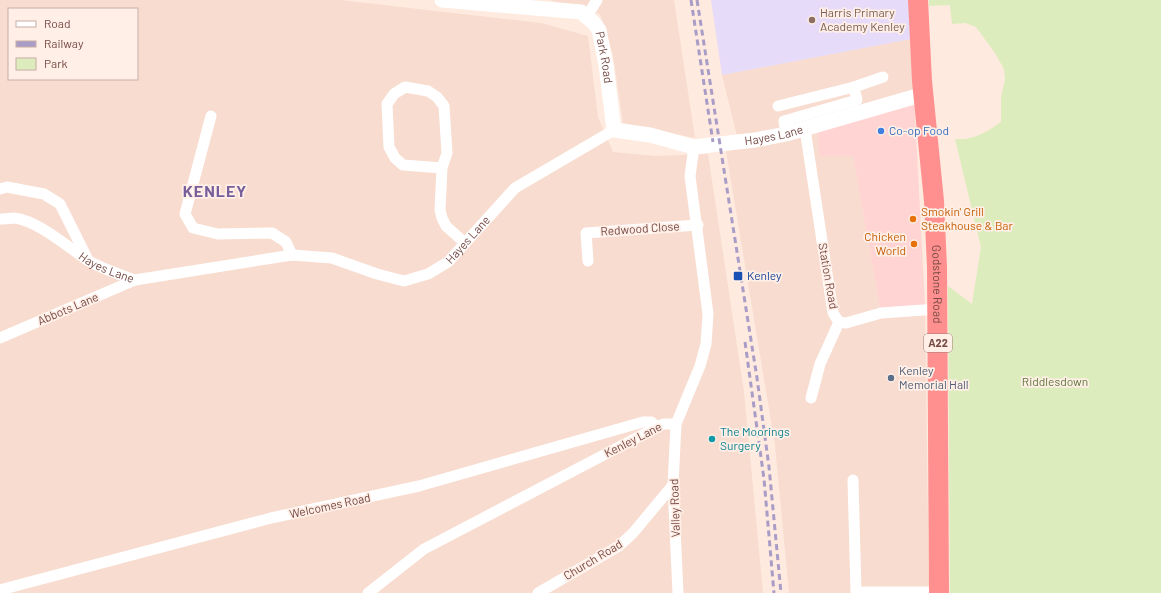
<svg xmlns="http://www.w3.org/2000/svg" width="1161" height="593" font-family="Barlow,sans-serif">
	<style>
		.residential { fill: #f8dccf; fill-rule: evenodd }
		.commercial { fill: #ffd4d2 }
		.education { fill: #e7dbfa }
		.green { fill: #dcecbc }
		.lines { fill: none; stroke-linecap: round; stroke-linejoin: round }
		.street { stroke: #fff; stroke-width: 11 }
		.secondary { stroke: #fff; stroke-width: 15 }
		.highway { stroke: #ff908f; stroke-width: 20 }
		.rail { stroke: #a99dc7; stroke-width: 3; stroke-dasharray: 6 4; stroke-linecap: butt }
		.education-dot { fill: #8d6e63; stroke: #ffefe7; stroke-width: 1.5 }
		.shop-dot { fill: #3f7fe0; stroke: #ffefe7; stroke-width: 1.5 }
		.food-dot { fill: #e8710a; stroke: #ffefe7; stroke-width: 1.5 }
		.transit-dot { fill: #1a4fb4; stroke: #ffefe7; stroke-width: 1.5 }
		.service-dot { fill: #5c6f8a; stroke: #ffefe7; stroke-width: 1.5 }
		.culture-dot { fill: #0f9aa8; stroke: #ffefe7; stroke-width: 1.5 }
		.labels { text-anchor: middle; stroke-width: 3.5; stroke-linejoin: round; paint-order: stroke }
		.shield { fill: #ffefe7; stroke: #9f7c75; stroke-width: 1 }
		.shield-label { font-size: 11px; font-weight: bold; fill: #764a44 }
		.education-label { font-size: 12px; fill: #785e54; stroke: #ffefe7; text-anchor: start }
		.street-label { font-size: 12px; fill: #764a44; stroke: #ffefe7 }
		.shop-label { font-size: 12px; fill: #366cbe; stroke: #ffefe7; text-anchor: start }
		.food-label { font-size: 12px; fill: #c56008; stroke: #ffefe7; text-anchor: start }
		.transit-label { font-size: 12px; fill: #164399; stroke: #ffefe7; text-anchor: start }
		.service-label { font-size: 12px; fill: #4e5e75; stroke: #ffefe7; text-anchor: start }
		.park-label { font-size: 12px; fill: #5b7739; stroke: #ffefe7 }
		.culture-label { font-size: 12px; fill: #0d838f; stroke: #ffefe7; text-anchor: start }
		.district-label { font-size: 16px; font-weight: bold; letter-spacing: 1px; fill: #775f9a; stroke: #ffefe7 }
	</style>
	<rect width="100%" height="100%" fill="#feeade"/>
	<g class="residential">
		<path d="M0,0h340l201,23 47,13 10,81 15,35 42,4 53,-2 36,238 19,201h-763zM9,9h128v70h-128z"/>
		<path d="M550,0h124l21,138 -72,-15 -10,-68 -13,-41z"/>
		<path d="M911,39l3,58 -61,58 27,153 45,-3 4,288h-140l-14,-148 -49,-294 14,-3 -18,-73z"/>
	</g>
	<path class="commercial" d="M914,97l11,208 -45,3 -27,-152h-34l-1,-27z"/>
	<path class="education" d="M711,0h199l1,39 -189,36z"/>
	<path class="green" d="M929,0h232v593h-211l-2,-307 24,18 9,-57 -26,-108c17,2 32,-7 46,-17v-25l4,-17 -1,-11 -9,-16 -19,-26 -11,-4 -13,1 -2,-19 -21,1z"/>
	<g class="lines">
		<g class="street">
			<path d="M587,16l10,-16"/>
			<path d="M778,106l76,-19 29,-10"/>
			<path d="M211,116l-26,98 8,14 25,6 54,-1 14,9 6,13"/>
			<path d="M805,129l28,184 6,9 7,1 35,-10 57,-4"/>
			<path d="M786,134l-2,-13 73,-21 -3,-13"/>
			<path d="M442,168l-39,-3 -8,-7 -6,-11 -2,-43 7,-10 11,-7 23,4 9,6 7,9 3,47 -5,15 -2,42 2,8 4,8 19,17"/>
			<path d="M0,189l7,-2 37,7 16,10 27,54"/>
			<path id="s1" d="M0,219c5,0 11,-1 15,-1 23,3 53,29 72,42 15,9 32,14 48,20l157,-25 40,3 45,16 27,7 24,-7 20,-12 67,-74 99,-58"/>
			<path d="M588,261l-2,-28 112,-8"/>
			<path d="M0,338l135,-58"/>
			<path d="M811,398l9,-34 19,-42"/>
			<path d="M853,480l3,112h83"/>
			<path d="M0,590l271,-72 148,-32 224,-64h8l7,5"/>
			<path d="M368,593l56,-44 239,-125h13"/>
			<path d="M538,593l81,-47 14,-13 40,-48"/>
			<path d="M678,593l-5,-108 3,-61 24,-58 6,-22 2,-30 -18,-138 4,-29"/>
		</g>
		<path class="secondary" id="s2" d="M442,0l139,12 13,11 5,7 7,35 8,65 36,5 44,12 61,-7 31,-6 138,-40"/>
		<path class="highway" id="s3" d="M918,0l4,81 12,120 3,66 2,326"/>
		<g class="rail">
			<path d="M691,0l22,142"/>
			<path d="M697,0l60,378 12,89 12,126"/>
			<path d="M745,342l19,137 10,114"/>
		</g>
	</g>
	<circle class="education-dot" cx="812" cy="20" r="4"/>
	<circle class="shop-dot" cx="881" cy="131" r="4"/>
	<g class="food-dot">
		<circle cx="913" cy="219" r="4"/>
		<circle cx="914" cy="244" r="4"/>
	</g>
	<rect class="transit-dot" x="733" y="271" width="10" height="10" rx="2"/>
	<circle class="service-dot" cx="891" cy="378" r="4"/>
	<circle class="culture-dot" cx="712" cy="439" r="4"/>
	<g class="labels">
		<rect class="shield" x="924" y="334" width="28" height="18" rx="3"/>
		<g class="shield-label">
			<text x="938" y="347">A22</text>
		</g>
		<g class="education-label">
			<text x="820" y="17">Harris Primary<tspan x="820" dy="14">Academy Kenley</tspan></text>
		</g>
		<g class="street-label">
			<text dy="4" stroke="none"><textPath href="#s2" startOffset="193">Park Road</textPath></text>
			<text dy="4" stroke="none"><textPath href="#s2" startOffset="429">Hayes Lane</textPath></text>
			<text transform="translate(640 229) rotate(-4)" y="4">Redwood Close</text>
			<text dy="4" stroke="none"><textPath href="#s1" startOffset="504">Hayes Lane</textPath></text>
			<text dy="4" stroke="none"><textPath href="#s1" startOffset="120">Hayes Lane</textPath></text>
			<text transform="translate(828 276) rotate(80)" y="4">Station Road</text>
			<text dy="4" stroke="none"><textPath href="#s3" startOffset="285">Godstone Road</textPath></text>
			<text transform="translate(68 309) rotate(-23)" y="4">Abbots Lane</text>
			<text transform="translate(633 440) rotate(-27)" y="4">Kenley Lane</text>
			<text transform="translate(330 506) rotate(-12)" y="4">Welcomes Road</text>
			<text transform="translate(675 508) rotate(-92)" y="4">Valley Road</text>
			<text transform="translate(593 560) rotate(-31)" y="4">Church Road</text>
		</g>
		<g class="shop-label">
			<text x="889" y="135">Co-op Food</text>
		</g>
		<g class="food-label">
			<text x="921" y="216">Smokin' Grill<tspan x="921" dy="14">Steakhouse &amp; Bar</tspan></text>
			<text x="906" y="241" text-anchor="end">Chicken<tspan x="906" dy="14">World</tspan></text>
		</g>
		<g class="transit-label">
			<text x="747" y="280">Kenley</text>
		</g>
		<g class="service-label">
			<text x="899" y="375">Kenley<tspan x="899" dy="14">Memorial Hall</tspan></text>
		</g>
		<g class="park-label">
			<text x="1055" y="386">Riddlesdown</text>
		</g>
		<g class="culture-label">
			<text x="720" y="436">The Moorings<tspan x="720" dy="14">Surgery</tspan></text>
		</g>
		<g class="district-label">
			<text x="215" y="197">KENLEY</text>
		</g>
	</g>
	<rect x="8" y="8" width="130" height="72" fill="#ffefe7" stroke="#c8ada6"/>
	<rect x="16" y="21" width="20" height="6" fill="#ffffff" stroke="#c8ada6"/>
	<text x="44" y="28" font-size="12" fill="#764a44">Road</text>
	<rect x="16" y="41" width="20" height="6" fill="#a99dc7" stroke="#c8ada6"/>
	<text x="44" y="48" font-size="12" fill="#764a44">Railway</text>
	<rect x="16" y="58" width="20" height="12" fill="#dcecbc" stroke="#c8ada6"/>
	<text x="44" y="68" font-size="12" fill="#764a44">Park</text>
</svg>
